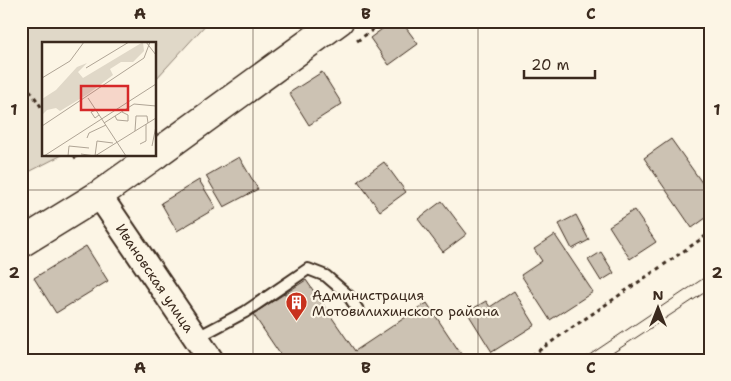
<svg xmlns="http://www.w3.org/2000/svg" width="731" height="381" font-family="'Shantell Sans',sans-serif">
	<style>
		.green { fill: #e0d8c8; stroke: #8e8173 }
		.building { fill: #ccc2b3; stroke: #3b2a1e }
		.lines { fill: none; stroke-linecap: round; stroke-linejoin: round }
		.service-casing { stroke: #3b2a1e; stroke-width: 14 }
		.tertiary-casing { stroke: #3b2a1e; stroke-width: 28 }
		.primary-casing { stroke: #3b2a1e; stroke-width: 31 }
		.path { stroke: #3b2a1e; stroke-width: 3; stroke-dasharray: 4 4; stroke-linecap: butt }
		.service { stroke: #fcf5e5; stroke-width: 10 }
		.tertiary { stroke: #fcf5e5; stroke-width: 24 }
		.primary { stroke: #fcf5e5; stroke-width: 28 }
		.tram { stroke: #3b2a1e; stroke-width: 1 }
		.grid { fill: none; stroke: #3b2a1e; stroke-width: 1; stroke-opacity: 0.55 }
		.labels { text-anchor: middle; stroke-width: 4.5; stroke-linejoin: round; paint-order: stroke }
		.street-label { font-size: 14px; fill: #3b2a1e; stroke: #fcf5e5 }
		.poi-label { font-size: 14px; fill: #3b2a1e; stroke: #fcf5e5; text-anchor: start }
		.inset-road { fill: none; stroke: #afa495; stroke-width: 1 }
		.view { fill: #d62828; fill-opacity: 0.15; stroke: #d62828; stroke-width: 2.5 }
		.inset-edge { fill: none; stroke: #3b2a1e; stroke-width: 2.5 }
		.neatline { fill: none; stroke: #3b2a1e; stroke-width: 2 }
		.grid-label { font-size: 16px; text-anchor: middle; font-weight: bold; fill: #3b2a1e }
	</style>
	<rect width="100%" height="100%" fill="#fcf5e5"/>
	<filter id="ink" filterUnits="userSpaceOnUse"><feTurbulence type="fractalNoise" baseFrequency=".02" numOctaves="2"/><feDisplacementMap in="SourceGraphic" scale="10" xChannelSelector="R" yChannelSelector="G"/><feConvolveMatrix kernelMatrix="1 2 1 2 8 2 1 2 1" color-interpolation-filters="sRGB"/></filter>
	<g filter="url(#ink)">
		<path class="green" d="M21,21h188l-54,59v-36h-111v111h18l-41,21z"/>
		<g class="building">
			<path d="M393,21h8l17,23 -29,21 -19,-27z"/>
			<path d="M322,72l20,32 -33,21 -20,-32z"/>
			<path d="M671,139l39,55v21l-18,13 -48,-70z"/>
			<path d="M239,157l19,32 -34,18 -18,-31z"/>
			<path d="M384,162l22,30 -26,19 -22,-30z"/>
			<path d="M199,180l17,28 -39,23 -16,-28z"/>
			<path d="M442,201l25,33 -24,18 -25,-33z"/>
			<path d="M634,210l22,32 -26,17 -21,-33z"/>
			<path d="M576,215l13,25 -17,9 -13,-25z"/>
			<path d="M555,235l38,57 -43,28 -29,-45 21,-14 -8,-12z"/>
			<path d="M86,246l22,35 -52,32 -22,-35z"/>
			<path d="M601,252l13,21 -13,8 -13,-21z"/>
			<path d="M306,280l49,71 72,-48 34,51 -10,6h-167l-31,-46z"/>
			<path d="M514,291l21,34 -43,27 -25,-40 19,-11 4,6z"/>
		</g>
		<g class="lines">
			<defs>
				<g id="service">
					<path d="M196,338l49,-26 63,-43 18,7 22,19 10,15"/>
					<path d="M707,360l3,-2"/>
				</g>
				<path id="tertiary" d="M99,195l112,165"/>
				<g id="primary">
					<path d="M155,155l184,-134"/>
					<path d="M21,243l78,-48 56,-40"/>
				</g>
			</defs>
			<use href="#service" class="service-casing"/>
			<use href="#tertiary" class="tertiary-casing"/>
			<use href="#primary" class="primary-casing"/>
			<g class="path">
				<path d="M357,41l28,-20"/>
				<path d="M21,77l23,34"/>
				<path d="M74,155l3,5"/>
				<path d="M525,360l185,-127"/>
			</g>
			<use href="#service" class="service"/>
			<use href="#tertiary" class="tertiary"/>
			<use href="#primary" class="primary"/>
			<g class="tram">
				<path d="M582,360l128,-86"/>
				<path d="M602,360l108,-71"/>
			</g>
		</g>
	</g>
	<path class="grid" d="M253,21v339M478,21v339M21,190h689"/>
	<defs>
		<symbol id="building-pin" viewBox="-11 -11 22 30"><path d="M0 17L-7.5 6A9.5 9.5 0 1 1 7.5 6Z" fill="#c8321e" stroke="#fcf5e5"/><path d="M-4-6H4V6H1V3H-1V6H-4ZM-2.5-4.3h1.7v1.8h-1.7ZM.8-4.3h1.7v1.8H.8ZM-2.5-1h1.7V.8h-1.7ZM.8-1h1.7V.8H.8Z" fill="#fff"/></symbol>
	</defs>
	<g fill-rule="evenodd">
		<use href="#building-pin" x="284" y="290" width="25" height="34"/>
	</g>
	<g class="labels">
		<g class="street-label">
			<text transform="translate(155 278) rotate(56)" y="5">Ивановская улица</text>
		</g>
		<g class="poi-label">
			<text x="312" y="300">Администрация<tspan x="312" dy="16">Мотовилихинского района</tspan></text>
		</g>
	</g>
	<g transform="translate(42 42)">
		<rect width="114" height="114" fill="#fcf5e5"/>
		<path d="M101,0l1,9 -11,11h-12l-11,7 3,6 -25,19 -28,17 -4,-3 -9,2 -5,5v-16l14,-9 21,-23 10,-4 -9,9 5,6z" fill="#e0d8c8"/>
		<path class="inset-road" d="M104,0l10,13M44,26l43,-26M0,36l28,-17 14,-19M46,56l38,58M54,68l-5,2 4,6 4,-3M73,74l2,4 11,1v-6l-6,-3M62,81l30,-19 22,2M0,84l102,-68 6,-16M93,89l1,-15h11l1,7M45,96l2,-5 17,-8M98,102l6,-3v-17M110,104l4,-20M39,112l14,2 2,-15 16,2M2,114l112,-72M26,114l1,-10 20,2M53,114l61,-38"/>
		<path class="view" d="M39,44h47v24h-47z"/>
		<rect width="114" height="114" class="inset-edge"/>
	</g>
	<rect width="731" height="381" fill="none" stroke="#fcf5e5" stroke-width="55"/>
	<g transform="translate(658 308)" stroke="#fcf5e5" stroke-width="4" paint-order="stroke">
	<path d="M0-4L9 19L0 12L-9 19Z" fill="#3b2a1e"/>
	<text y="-8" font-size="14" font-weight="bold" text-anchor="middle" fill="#3b2a1e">N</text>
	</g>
	<path d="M524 70v8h71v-8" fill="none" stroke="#3b2a1e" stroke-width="2.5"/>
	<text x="531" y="70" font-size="15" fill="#3b2a1e" stroke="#fcf5e5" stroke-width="4" paint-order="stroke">20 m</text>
	<rect x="28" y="28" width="676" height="326" class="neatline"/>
	<g class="grid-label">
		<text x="140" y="19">A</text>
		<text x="366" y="19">B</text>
		<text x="591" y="19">C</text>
		<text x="14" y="115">1</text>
		<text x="717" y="115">1</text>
		<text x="14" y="278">2</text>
		<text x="717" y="278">2</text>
		<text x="140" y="373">A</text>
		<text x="366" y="373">B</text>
		<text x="591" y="373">C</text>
	</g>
</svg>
